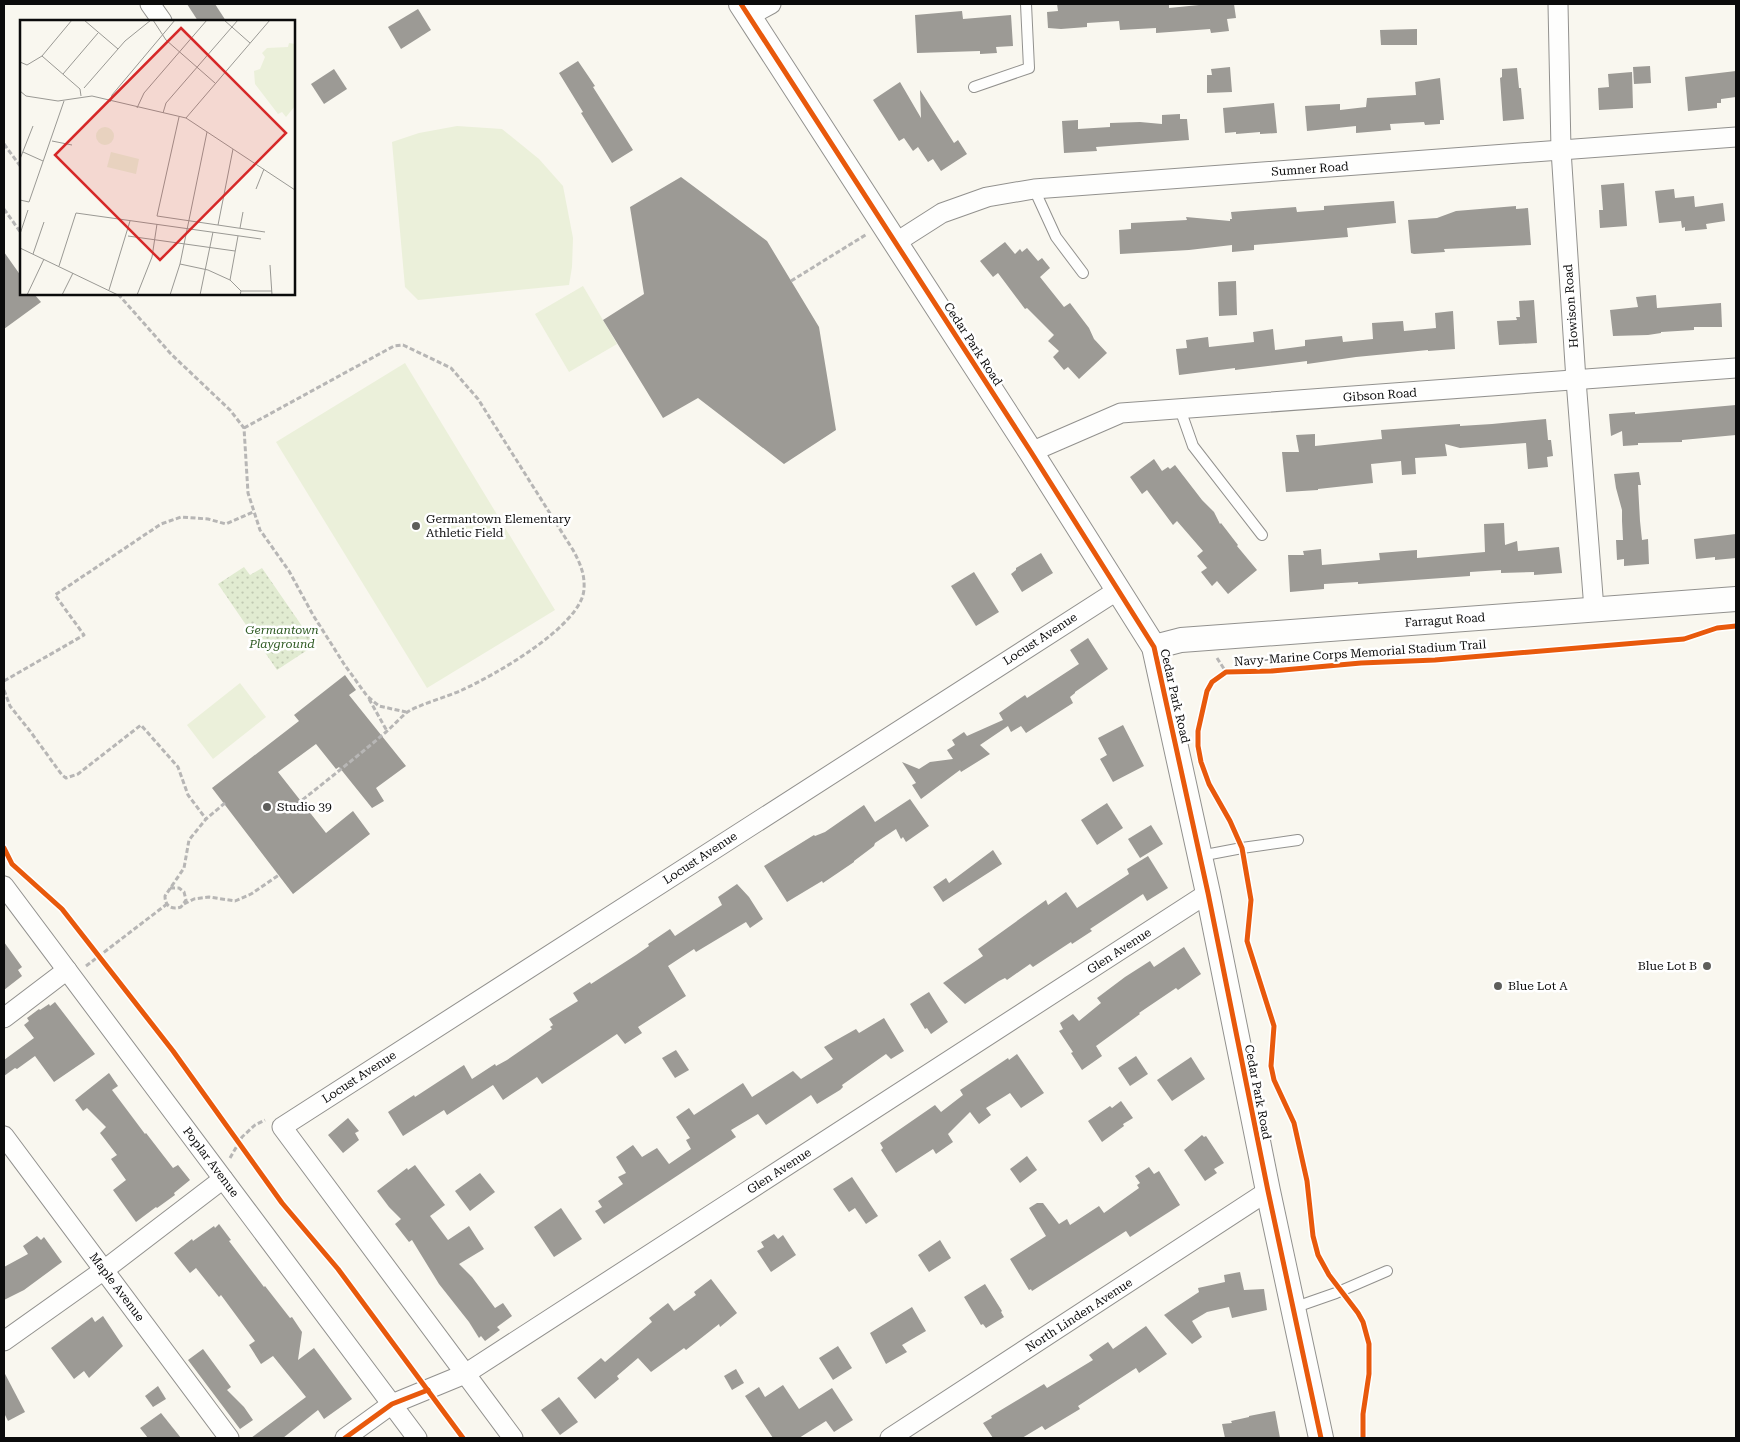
<svg xmlns="http://www.w3.org/2000/svg" width="1740" height="1442" font-family="'Roboto Serif',serif">
	<style>
		.grass { fill: url(#grass-dots) }
		.pitch { fill: #ebf0da }
		.building { fill: #9c9a95 }
		.lines { fill: none; stroke-linecap: round; stroke-linejoin: round }
		.service-casing { stroke: #92918e; stroke-width: 12 }
		.minor-casing { stroke: #92918e; stroke-width: 21 }
		.tertiary-casing { stroke: #92918e; stroke-width: 26 }
		.path { stroke: #b7b6b5; stroke-width: 3; stroke-dasharray: 5 2.5; stroke-linecap: butt }
		.service { stroke: #fefefd; stroke-width: 10 }
		.minor { stroke: #fefefd; stroke-width: 19 }
		.tertiary { stroke: #fefefd; stroke-width: 24 }
		.cycleway-casing { stroke: #fff; stroke-width: 8 }
		.cycleway { stroke: #e8590c; stroke-width: 5 }
		.poi-dot { fill: #5e5e5b; stroke: #fff; stroke-width: 2 }
		.labels { text-anchor: middle; stroke-width: 5; stroke-linejoin: round; paint-order: stroke }
		.street-label { font-size: 12px; fill: #0b0b0b; stroke: #fff }
		.poi-label { font-size: 12px; fill: #0b0b0b; stroke: #fff; text-anchor: start }
		.park-label { font-size: 12px; font-style: italic; fill: #2e5a23; stroke: #fff }
		.inset-road { fill: none; stroke: #9a9994; stroke-width: 1 }
		.view { fill: #d62828; fill-opacity: 0.15; stroke: #d62828; stroke-width: 2.5 }
		.inset-edge { fill: none; stroke: #0b0b0b; stroke-width: 2.5 }
	</style>
	<defs>
		<pattern id="grass-dots" width="8" height="8" patternUnits="userSpaceOnUse" patternTransform="scale(1.25)"><rect width="8" height="8" fill="#e1ebd1"/><path d="M2 2h.1M6 6h.1" fill="none" stroke="#c0c8b2" stroke-width="1.8" stroke-linecap="round"/></pattern>
	</defs>
	<rect width="100%" height="100%" fill="#f9f7ef"/>
	<path class="grass" d="M244,567l6,8 12,-7 53,77 -38,25 -59,-86z"/>
	<g class="pitch">
		<path d="M457,126l45,3 37,30 24,27 10,52 -1,29 -3,18 -151,15 -13,-13 -13,-145 27,-9z"/>
		<path d="M583,286l34,58 -48,28 -34,-58z"/>
		<path d="M405,363l150,247 -128,78 -151,-246z"/>
		<path d="M240,683l26,34 -53,42 -26,-34z"/>
	</g>
	<g class="building">
		<path d="M187,4h28l11,17h-28z"/>
		<path d="M1057,4h112v4l30,-3v-1h35l2,14 -9,1 2,12 -18,2 -1,-4 -54,4v-5l-36,2 -1,-9 -32,2v4l-26,2 -13,-1 -1,-16 11,-1z"/>
		<path d="M418,9l13,21 -30,19 -13,-22z"/>
		<path d="M962,11l1,8 48,-4 2,31 -17,1 1,6 -17,1v-3l-63,2 -2,-38z"/>
		<path d="M1417,29v16h-36l-1,-15z"/>
		<path d="M578,61l17,25 -2,1 40,63 -21,13 -31,-50 2,-1 -24,-39z"/>
		<path d="M1650,66l1,17 -17,1 -1,-17z"/>
		<path d="M1230,67l2,25 -25,1v-18h5l-1,-6z"/>
		<path d="M1517,68l2,20h2l3,31 -21,2 -3,-43 2,-1v-8z"/>
		<path d="M334,69l13,20 -23,15 -13,-20z"/>
		<path d="M1736,71v26l-15,2v4h-4v5l-29,3 -3,-34z"/>
		<path d="M1632,72l1,36 -34,2 -1,-22 11,-1 -1,-13z"/>
		<path d="M1440,78l4,42h-4v4l-15,1 -1,-3 -34,2 1,6 -35,3v-7l-49,5 -2,-25 35,-2v6l26,-3 1,-9 49,-3 -1,-13z"/>
		<path d="M900,82l21,36 -1,-28 34,53 4,-3 9,14 -26,17 -8,-12 -5,3 -10,-15 -5,4 -9,-13 -5,3 -26,-41z"/>
		<path d="M1274,103l3,30 -17,1v-2l-24,2v-2l-11,1 -2,-25z"/>
		<path d="M1180,114v5h7l2,21 -93,7 1,4 -33,2 -2,-32 16,-1v9l32,-2v-4l30,-1 22,2v-9z"/>
		<path d="M681,177l86,64 52,86 17,103 -52,34 -86,-66 -35,20 -60,-98 41,-26 -14,-87z"/>
		<path d="M1624,183l3,43 -27,2 -1,-18h4l-2,-25z"/>
		<path d="M1674,189l1,9 19,-2 1,11 28,-4 2,18 -19,3 1,5 -22,2v-4l-3,1 -1,-7 -22,2 -4,-32z"/>
		<path d="M1394,201l2,22 -49,5 1,9 -94,8v5l-22,2v-7l-43,5 -69,4 -1,-24 12,-1v-6l56,-3 -1,-3 44,4v-2h2l-1,-7 65,-5 1,5 27,-2v-4z"/>
		<path d="M1516,206v3l12,-1 3,37 -87,4 1,3 -31,2 -3,-1 -3,-33 29,-2 19,-7z"/>
		<path d="M1005,242l10,12 5,-5 2,3 5,-4 11,13 4,-3 8,10 -10,9 24,30 6,-4 19,25 5,11 13,14 -28,26 -11,-12 -4,3 -11,-13 6,-6 -11,-10 6,-6 -27,-27 -2,1 -27,-36 -5,4 -13,-16z"/>
		<path d="M4,252l17,24v18h13l7,8 -37,27z"/>
		<path d="M1236,281l1,34 -18,1 -1,-34z"/>
		<path d="M1656,295l1,13 64,-5 1,24h-28v3l-33,2v1l-13,2 -35,1 -3,-26 28,-3 -2,-10z"/>
		<path d="M1534,300l3,43 -38,2 -2,-24 20,-1 -1,-3h4l-1,-16z"/>
		<path d="M1453,311l2,38 -27,2v-1l-72,7 -49,7v-3l-72,9v-2l-56,7 -3,-26 11,-1 -1,-8 22,-3 1,10 45,-5 -1,-10 20,-3 2,21 30,-4v-6l37,-4 1,6 30,-3 -1,-16 31,-2 1,10 32,-3 -1,-15z"/>
		<path d="M1736,405v30l-54,5v2l-44,1v2l-15,1 -1,-15 -11,5 -2,-22 26,-2v2z"/>
		<path d="M1546,419l2,21h3l2,16 -6,1 1,10 -20,2 -2,-26 -66,5 -15,-4 2,12 -32,2 1,16 -14,1 -1,-14 -30,3 2,19 -55,6v1l-32,2 -4,-40h17l-3,-17 19,-1v12l67,-7 -1,-9 79,-6v2l32,-2z"/>
		<path d="M1154,459l8,12 6,-4 2,2 5,-4 27,35 12,12 6,12 1,-1 17,22 -1,1 20,24 -29,24 -11,-13 -5,5 -11,-14 6,-4 -10,-12 6,-5 -26,-30 -4,4 -26,-35 -5,4 -12,-17z"/>
		<path d="M1639,472l2,13h-3l2,36 2,19 6,-1 1,25 -25,2v-7l-7,1 -1,-20h7l-1,-19v-11l-6,-22 -2,-14z"/>
		<path d="M1504,523l1,22 12,-4 1,10 41,-4 3,26 -28,2v-3l-33,1v-3l-31,2v4l-112,8v-2l-34,2v5l-34,3 -2,-37h16l-1,-4 18,-2 1,16 58,-5 -1,-7 38,-3v8l68,-6 -1,-28z"/>
		<path d="M1736,534v24l-21,2v-3l-19,2 -2,-20z"/>
		<path d="M1041,553l12,20 -31,19 -11,-18 5,-4v-2z"/>
		<path d="M974,572l25,40 -23,14 -25,-40z"/>
		<path d="M1088,638l20,31 -33,23v1l-5,4 3,6 -47,30 -5,-7 -10,6 -3,-6 -28,19 10,9 -29,18 -1,-2 -39,29 -9,-14 4,-2 -14,-21 17,7 11,-7 23,-3 -6,-9 8,-5 -3,-5 12,-8 3,4 36,-16 -4,-7 26,-18 2,3 52,-34 -9,-14z"/>
		<path d="M345,675l11,15 -7,5 57,71 -30,22 8,13 -12,7 -33,-41 -3,2 -20,-25 -38,28 48,61 27,-22 17,23 -77,60 -81,-106 87,-67 -5,-6z"/>
		<path d="M1123,725l21,41 -31,16 -13,-23 7,-4 -9,-17z"/>
		<path d="M910,799l19,27 -23,16 -3,-5 -2,2 -5,-10 -21,14 -1,3 -20,15v1l-31,21 -1,-2 -35,21 -23,-36 50,-31 1,1 10,-4 39,-27 11,17z"/>
		<path d="M1107,803l16,25 -26,17 -16,-25z"/>
		<path d="M1151,825l12,19 -23,14 -12,-19z"/>
		<path d="M993,850l9,14 -59,38 -10,-15 13,-9 3,5z"/>
		<path d="M1148,856l20,32 -21,13 -4,-7 -53,35 2,2 -20,13 -1,-2 -38,25 -3,-3 -23,16 -2,-2 -6,3 -34,23 -22,-21 40,-27 -5,-7 68,-49 2,5 18,-13 11,16 52,-34 -2,-5z"/>
		<path d="M737,884l12,13 14,22 -13,9 -4,-6 -50,30 -2,-3 -26,17 18,30 -48,31 4,6 -17,11 -8,-10 -75,50 -5,-7 -34,23 -10,-15 -46,30 -3,-5 -41,26 -15,-24 26,-17 1,2 49,-32 8,14 23,-15 1,2 11,-6 45,-31 -2,-2 3,-2 -4,-6 29,-18 -5,-8 17,-11 1,2 45,-29 13,-9 -1,-2 22,-15 5,7 47,-31 -4,-8z"/>
		<path d="M4,942l18,25 -4,3 4,6 -18,14z"/>
		<path d="M1184,947l17,27 -23,16 -2,-2 -37,25 1,1 -44,32 6,10 -20,14 -11,-17 2,-1 -14,-21 4,-2 -3,-6 13,-9 6,7 22,-18 -4,-5 28,-21 25,-16 4,6z"/>
		<path d="M929,992l19,30 -17,12 -4,-6 -2,1 -15,-25z"/>
		<path d="M55,1002l40,52 -41,28 -19,-26 -18,13 -2,-1 -11,8v-16l30,-22 -10,-13 5,-4 -2,-3 12,-9 1,1 9,-6 1,2z"/>
		<path d="M884,1018l20,33 -13,8 -5,-5 -44,31 1,2 -3,3 -23,14 -6,-9 -45,30 -8,-11 -27,16 5,7 -132,87 -9,-13 7,-4 -4,-6 25,-17 -5,-7 8,-4 -10,-16 17,-12 9,12 15,-9 12,16 22,-15 -5,-9 4,-2 -14,-21 13,-9 5,7 49,-32 9,14 41,-26 8,8 32,-20 -9,-12 32,-18 3,4z"/>
		<path d="M676,1050l13,20 -14,8 -13,-20z"/>
		<path d="M1017,1054l27,39 -23,15 -11,-15 -24,15 5,7 -12,9 -9,-12 -22,22 5,8 -17,12 -3,-5 -37,24 -15,-23 2,-2 -3,-5 55,-38 6,7 22,-17 -3,-5 48,-32 1,2z"/>
		<path d="M1136,1056l12,18 -18,12 -12,-18z"/>
		<path d="M1191,1057l14,22 -33,22 -15,-21z"/>
		<path d="M109,1073l9,13 -6,4 33,44 1,-1 27,35 5,-3 12,15 -16,13 1,2 -18,13 -1,-1 -20,15 -23,-32 13,-10 -15,-21 6,-4 -17,-22 6,-6 -19,-19 -4,3 -8,-11z"/>
		<path d="M1121,1101l12,17 -10,6 1,2 -22,16 -14,-21 22,-15 2,2z"/>
		<path d="M348,1118l11,13 -4,2 4,7 -16,13 -15,-18z"/>
		<path d="M1202,1135l2,2 2,-1 18,27 -10,6 3,4 -12,8 -21,-31z"/>
		<path d="M1027,1156l10,14 -17,13 -10,-14z"/>
		<path d="M415,1165l30,40 -15,11 18,24 21,-14 15,23 -25,15 13,13 23,31 8,-5 9,13 -15,11 3,3 -15,11 -4,-5 -2,2 -10,-16 -30,-38 -27,-44 -3,2 -14,-18 6,-5 -12,-12 -12,-16 30,-23 1,2z"/>
		<path d="M1149,1167l5,7 5,-3 21,34 -50,32 -4,-6 -94,60 -1,-2 -2,1 -19,-31 36,-23 -17,-28 8,-5h6l16,21 8,-5 3,6 29,-19 5,7 35,-25 -2,-3 3,-2 -5,-7z"/>
		<path d="M480,1173l15,19 -25,19 -15,-20z"/>
		<path d="M852,1177l26,39 -12,8 -11,-16 -6,4 -16,-23z"/>
		<path d="M561,1208l21,31 -28,18 -20,-30z"/>
		<path d="M219,1224l12,16 -2,1 35,46 1,-1 25,32 2,-1 10,15 -4,28 16,-12 38,51 -28,20 -6,-9 -35,28h-32l55,-41 -33,-41 -12,8 -12,-19 6,-4 -34,-46 -2,2 -23,-29 -6,5 -16,-20 18,-14 1,2 21,-15 1,2z"/>
		<path d="M774,1234l4,5 5,-4 13,20 -25,17 -14,-21 7,-4 -3,-5z"/>
		<path d="M37,1236l4,4 3,-3 18,25 -38,28 -20,10v-33l24,-13 -5,-8z"/>
		<path d="M940,1240l11,18 -22,14 -11,-17z"/>
		<path d="M1240,1272l4,18 20,-1 3,21 -35,8 -3,-11 -22,5 -15,9 10,16 -10,7 -28,-29 35,-23 -1,-4 27,-6 -1,-7z"/>
		<path d="M711,1279l26,34 -17,14 -1,-3 -33,26 -2,-2 -33,24 -13,-14 -21,18 2,3 -24,20 -18,-21 24,-20 4,4 47,-40 -3,-4 19,-15 6,8 22,-16 -2,-3z"/>
		<path d="M985,1284l17,27 -1,1 3,5 -18,11 -3,-4 -2,1 -17,-28z"/>
		<path d="M912,1307l14,24 -24,14 5,7 -21,12 -16,-31z"/>
		<path d="M103,1316l20,30 -34,32 -5,-7 -10,8 -23,-31 41,-31 3,5z"/>
		<path d="M1146,1326l21,28 -28,19 -3,-5 -58,38 2,3 -35,21 -3,-4 -20,12h-29l-10,-15 9,-5 -1,-2 53,-32 3,4 46,-28 -4,-5 19,-13 5,7z"/>
		<path d="M838,1346l14,22 -19,12 -14,-22z"/>
		<path d="M203,1349l28,38 -4,3 17,17 9,13 -13,9 -52,-69z"/>
		<path d="M736,1369l8,14 -12,7 -8,-14z"/>
		<path d="M4,1372l21,40 -17,9 -4,-8z"/>
		<path d="M783,1385l16,24 33,-21 21,32 -19,12 -8,-11 -27,17h-26l-28,-42 14,-9 6,10z"/>
		<path d="M158,1386l8,13 -13,8 -8,-11z"/>
		<path d="M559,1397l19,25 -18,13 -19,-25z"/>
		<path d="M1275,1411l5,27h-55l-3,-14 10,-1 -1,-2 18,-4v-1z"/>
		<path d="M161,1413l20,25h-33l-8,-10z"/>
	</g>
	<g class="lines">
		<defs>
			<g id="service">
				<path d="M974,87l55,-19 -3,-64"/>
				<path d="M1034,189l22,48 27,36"/>
				<path d="M1180,409l13,37 69,89"/>
				<path d="M1200,856l42,-8 56,-8"/>
				<path d="M1293,1308l43,-15 51,-22"/>
			</g>
			<g id="minor">
				<path d="M150,4l12,17"/>
				<path d="M1558,4l3,146 15,230 18,229"/>
				<path d="M749,16l22,-12"/>
				<path d="M895,243l47,-30 45,-16 47,-8 702,-52"/>
				<path d="M1031,452l90,-39 615,-45"/>
				<path d="M4,886l413,552"/>
				<path d="M4,1018l63,-48"/>
				<path d="M4,1136l225,302"/>
				<path d="M4,1341l100,-71 119,-91"/>
				<path d="M345,1438l47,-34 73,-30 743,-481"/>
				<path d="M513,1438l-231,-311 836,-537"/>
				<path d="M890,1438l378,-247"/>
			</g>
			<g id="tertiary">
				<path d="M741,4l290,448 123,195 54,246 60,298 53,247"/>
				<path d="M1154,647l27,-7 555,-41"/>
			</g>
		</defs>
		<use href="#service" class="service-casing"/>
		<use href="#minor" class="minor-casing"/>
		<use href="#tertiary" class="tertiary-casing"/>
		<g class="path">
			<path d="M4,144l17,23"/>
			<path d="M4,209l17,24"/>
			<path d="M791,281l76,-47"/>
			<path d="M118,294l53,60 59,56 14,18 4,65 12,37 29,41 24,44 31,49 23,32 12,10 27,6"/>
			<path d="M244,428l150,-82 9,-1 48,23 27,31 95,151c7,13 12,24 11,39 -2,37 -91,87 -122,101 -15,7 -45,15 -56,23 -7,6 -13,13 -20,19 -27,23 -56,46 -85,69"/>
			<path d="M1217,658l9,14"/>
			<path d="M4,681l80,-46 -29,-40 106,-71 20,-7 27,2 18,5 27,-12"/>
			<path d="M4,690l6,16 20,25 32,44 4,3 12,-4 63,-49 37,42 10,28 18,24"/>
			<path d="M369,699l18,32"/>
			<path d="M170,888h9l5,4 2,8 -5,7c-10,3 -16,-1 -16,-11l19,-28 5,-28 17,-21 19,-16"/>
			<path d="M184,904l10,-5 15,-2 26,4 16,-7 28,-19"/>
			<path d="M86,966l81,-62"/>
			<path d="M230,1158l12,-21 13,-12 10,-5"/>
		</g>
		<use href="#service" class="service"/>
		<use href="#minor" class="minor"/>
		<use href="#tertiary" class="tertiary"/>
		<defs>
			<g id="cycleway">
				<path d="M741,4l290,448 123,195 54,246 60,298 53,247"/>
				<path d="M4,848l8,16 50,45 111,142 109,152 56,66 125,169"/>
				<path d="M345,1438l47,-34 36,-14"/>
				<path d="M1363,1438v-24l6,-40v-30l-6,-22 -5,-9 -29,-38 -11,-20 -5,-19 -6,-55 -13,-58 -20,-43 -3,-14 3,-40 -27,-85 4,-41 -9,-52 -12,-27 -21,-37 -8,-22 -3,-16v-15l9,-40 5,-9 14,-10 46,-1 89,-8 74,-3 249,-21 33,-11 19,-2"/>
			</g>
		</defs>
		<use href="#cycleway" class="cycleway-casing"/>
		<use href="#cycleway" class="cycleway"/>
	</g>
	<g class="poi-dot">
		<circle cx="416" cy="526" r="5"/>
		<circle cx="267" cy="807" r="5"/>
		<circle cx="1707" cy="966" r="5"/>
		<circle cx="1498" cy="986" r="5"/>
	</g>
	<g class="labels">
		<g class="street-label">
			<text transform="translate(1310 169) rotate(-4)" y="4">Sumner Road</text>
			<text transform="translate(1571 306) rotate(-94)" y="4">Howison Road</text>
			<text transform="translate(973 344) rotate(57)" y="4">Cedar Park Road</text>
			<text transform="translate(1380 395) rotate(-4)" y="4">Gibson Road</text>
			<text transform="translate(1445 620) rotate(-4)" y="4">Farragut Road</text>
			<text transform="translate(1040 639) rotate(-33)" y="4">Locust Avenue</text>
			<text transform="translate(1360 653) rotate(-4)" y="4">Navy-Marine Corps Memorial Stadium Trail</text>
			<text transform="translate(1175 696) rotate(77)" y="4">Cedar Park Road</text>
			<text transform="translate(700 858) rotate(-33)" y="4">Locust Avenue</text>
			<text transform="translate(1119 951) rotate(-33)" y="4">Glen Avenue</text>
			<text transform="translate(359 1077) rotate(-33)" y="4">Locust Avenue</text>
			<text transform="translate(1258 1092) rotate(79)" y="4">Cedar Park Road</text>
			<text transform="translate(211 1162) rotate(53)" y="4">Poplar Avenue</text>
			<text transform="translate(779 1171) rotate(-33)" y="4">Glen Avenue</text>
			<text transform="translate(117 1287) rotate(53)" y="4">Maple Avenue</text>
			<text transform="translate(1079 1315) rotate(-33)" y="4">North Linden Avenue</text>
		</g>
		<g class="poi-label">
			<text x="426" y="523">Germantown Elementary<tspan x="426" dy="14">Athletic Field</tspan></text>
			<text x="277" y="811">Studio 39</text>
			<text x="1697" y="970" text-anchor="end">Blue Lot B</text>
			<text x="1508" y="990">Blue Lot A</text>
		</g>
		<g class="park-label">
			<text x="282" y="634">Germantown<tspan x="282" dy="14">Playground</tspan></text>
		</g>
	</g>
	<g transform="translate(20 20)">
		<rect width="275" height="275" fill="#f9f7ef"/>
		<path d="M269,23l6,1v62l-9,11 -4,-5 -4,2 -23,-30 -1,-13 6,-2 5,-12 -3,-4 5,-5 21,-1zM76 116a9 9 0 1 1 18 0a9 9 0 1 1-18 0ZM91,132l28,7 -3,15 -29,-7z" fill="#ebf0da"/>
		<path class="inset-road" d="M64,0l34,29M133,0l13,20 49,43M204,0l26,23M22,36l38,33 1,7M0,42l7,3 15,-9 30,-36M43,54l35,-41M64,68l41,-47 26,-21M0,71l6,5 32,5 34,-5 94,22 109,72M90,82l2,-7 63,-75M117,88l7,-15 63,-73M143,93l3,-10 72,-83M159,97l-22,99 108,16M166,98l84,-98M32,121l20,4M3,132l20,9M0,139l13,-33M236,169l8,-20M0,180l9,2 35,-101M198,205l15,-76M220,208l3,-16M0,214l8,-24M108,216l107,15M0,228l98,47M13,234l11,-32M160,244l28,6 22,10 11,11 -1,4M250,245l2,30M39,246l17,-53 185,26M210,260l8,-44M89,270l21,-69M221,271h31M7,275l17,-36M42,275l11,-22M117,275l15,-38 5,-33M150,275l10,-31 27,-132M180,275l13,-63"/>
		<path class="view" d="M161,8l105,105 -126,127 -105,-105z"/>
		<rect width="275" height="275" class="inset-edge"/>
	</g>
	<rect width="1740" height="1442" fill="none" stroke="#0b0b0b" stroke-width="10"/>
</svg>
